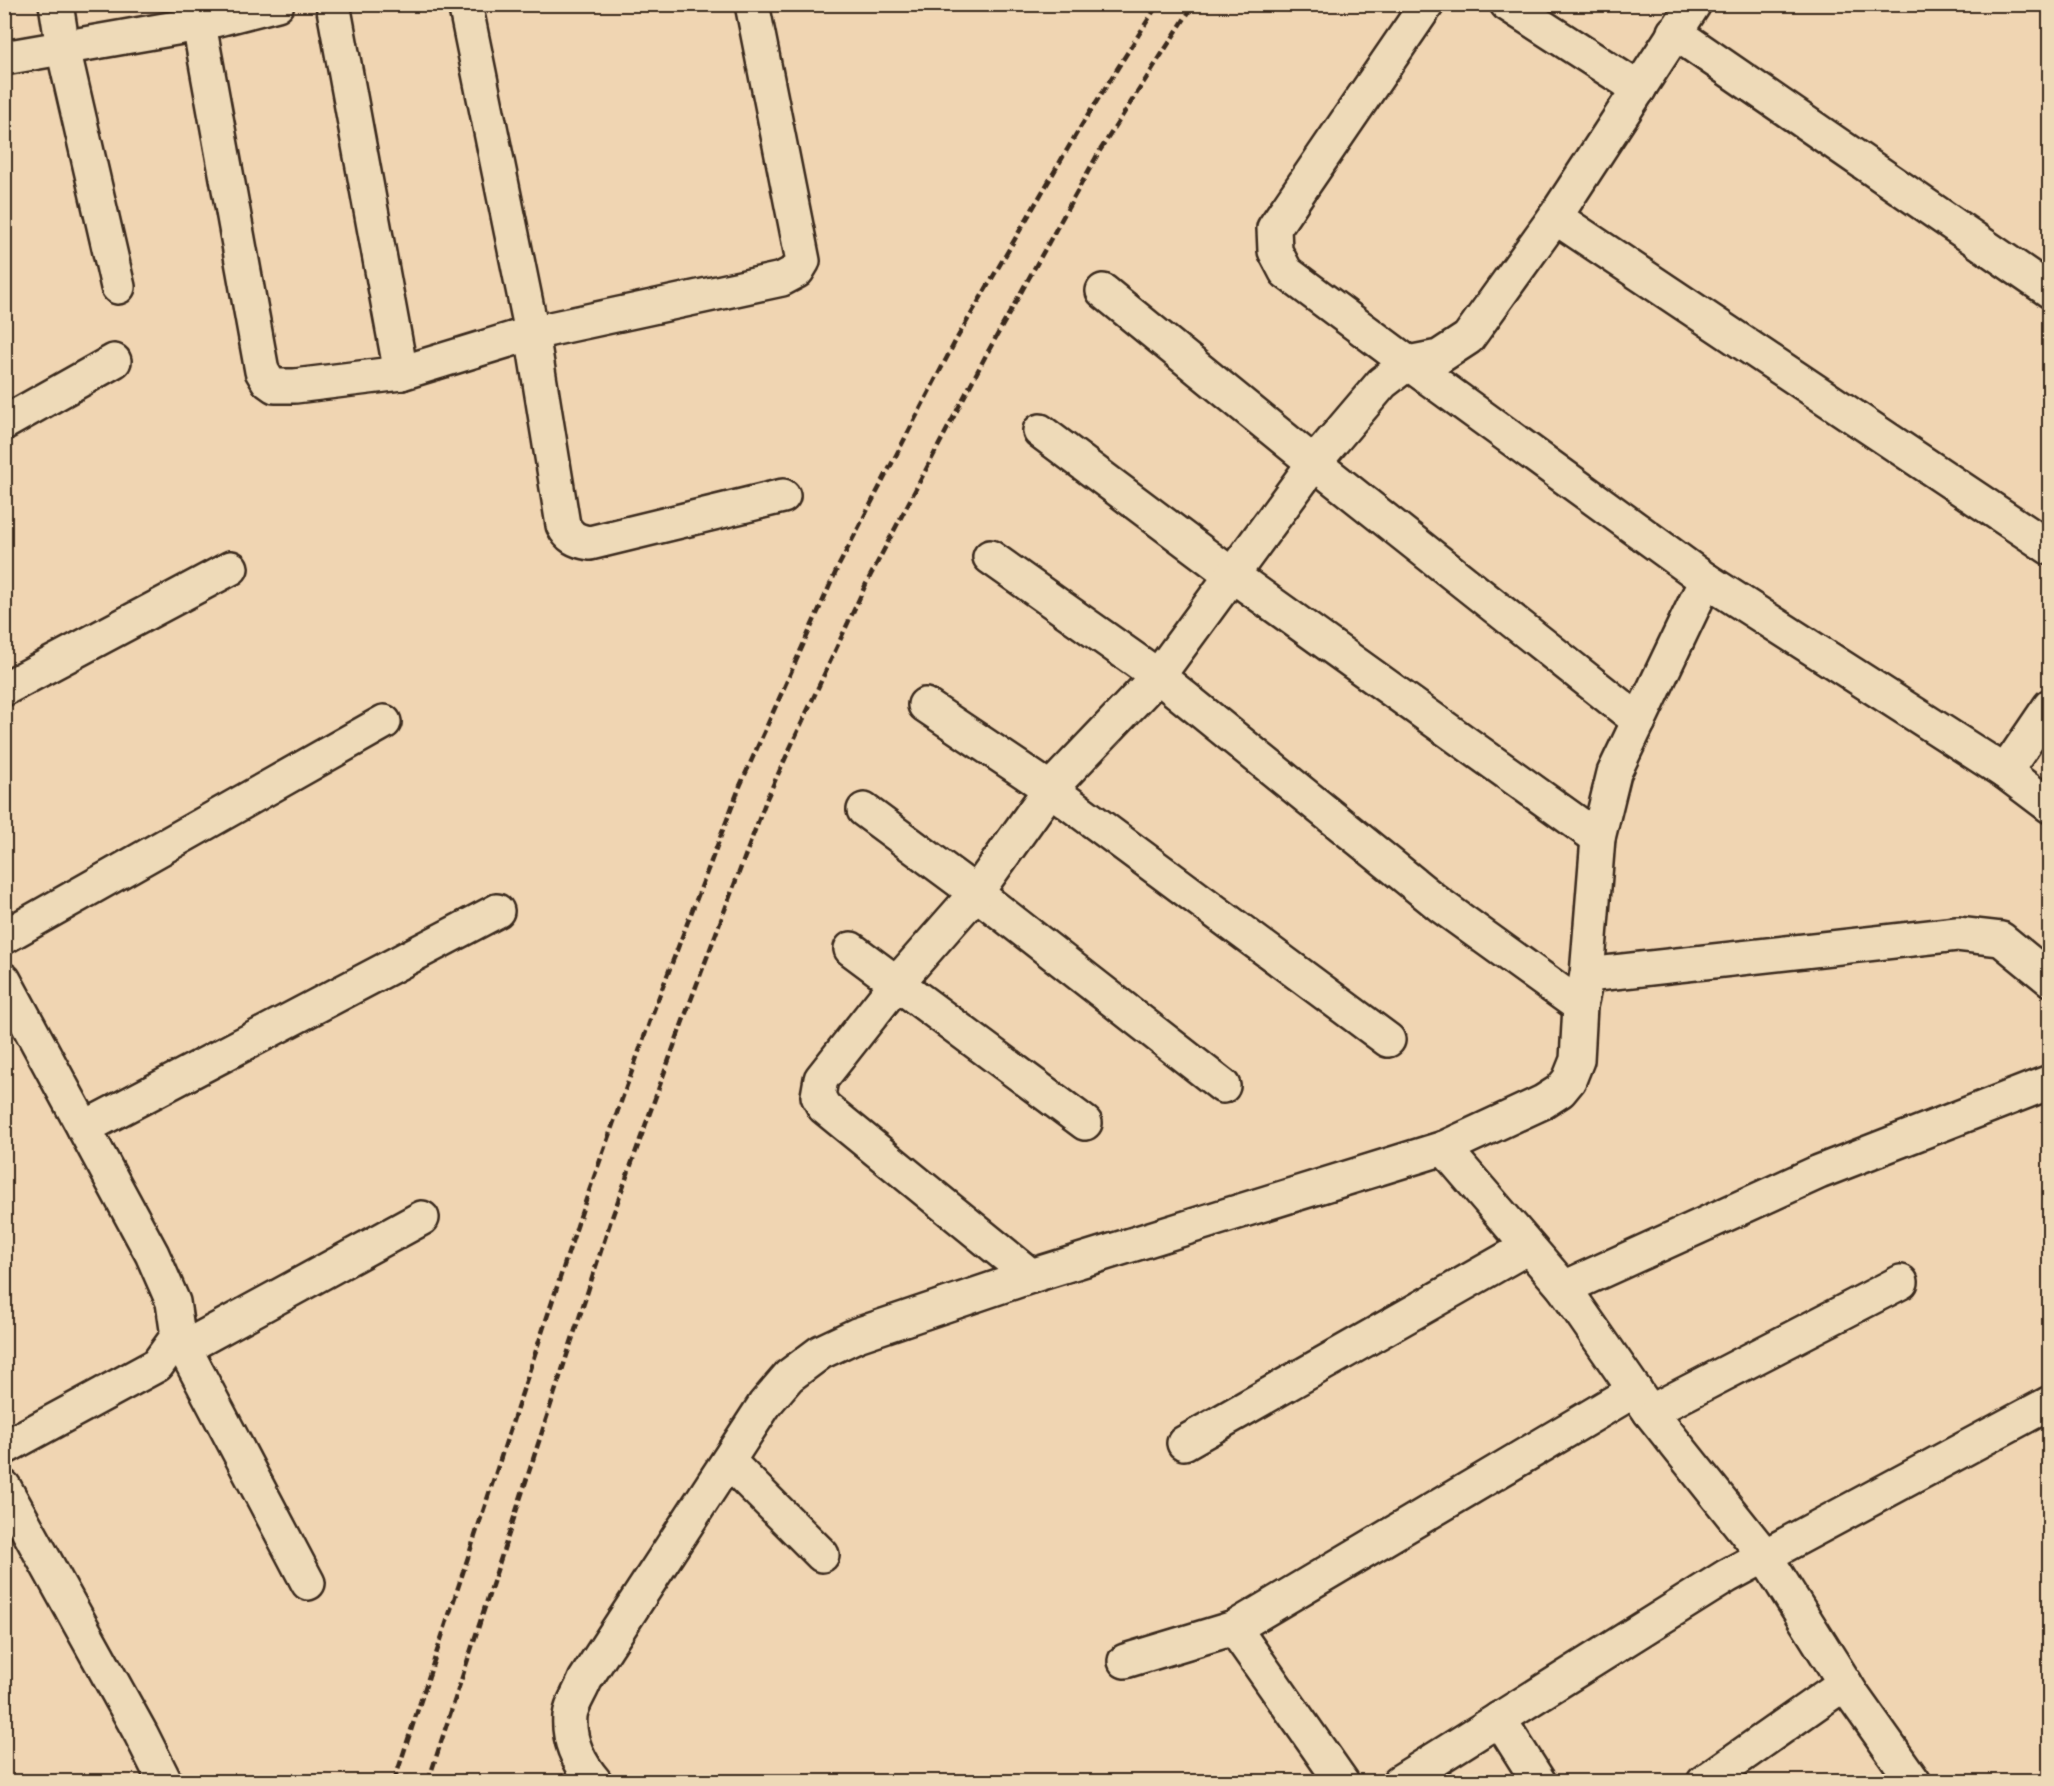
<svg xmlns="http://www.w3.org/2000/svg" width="2054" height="1786" font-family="'Comic Neue',sans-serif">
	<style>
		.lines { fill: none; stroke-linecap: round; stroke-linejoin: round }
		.minor-casing { stroke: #3b2a1e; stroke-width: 38 }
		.minor { stroke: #eedab8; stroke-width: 33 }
		.rail { stroke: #3b2a1e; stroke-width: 4.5; stroke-dasharray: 9 4.5; stroke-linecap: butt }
	</style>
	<rect width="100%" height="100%" fill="#f0d5b2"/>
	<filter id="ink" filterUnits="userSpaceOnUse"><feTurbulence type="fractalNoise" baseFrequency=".0167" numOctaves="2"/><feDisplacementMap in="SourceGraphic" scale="12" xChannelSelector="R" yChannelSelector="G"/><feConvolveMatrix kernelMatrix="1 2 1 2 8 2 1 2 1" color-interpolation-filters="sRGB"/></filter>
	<g filter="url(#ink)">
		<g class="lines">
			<defs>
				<g id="minor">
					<path d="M56,4l7,44 55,239"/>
					<path d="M333,4l68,369"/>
					<path d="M465,4l67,329 31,192c6,12 13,16 27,18l193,-47"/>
					<path d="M1427,4l-153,224 1,23 11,21 122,91 298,217 299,192 45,34"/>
					<path d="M1507,4l132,85"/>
					<path d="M199,24l63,347 6,10 7,5h20l106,-13 131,-40 250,-54 15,-8 6,-10 -51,-257"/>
					<path d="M1674,32l376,259"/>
					<path d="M4,58l195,-34 78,-20"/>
					<path d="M1555,217l495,331"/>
					<path d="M1103,291l211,172 325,258"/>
					<path d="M4,423l110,-62"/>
					<path d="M1040,431l192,144 366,263"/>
					<path d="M990,557l168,119 282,229 140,101"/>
					<path d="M4,689l227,-121"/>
					<path d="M925,705l125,84 338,251"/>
					<path d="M2005,772l45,-66"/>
					<path d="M864,810l112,83 247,193"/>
					<path d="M4,937l380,-215"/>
					<path d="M851,949l234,174"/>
					<path d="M1587,975l11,-137 16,-65 92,-193"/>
					<path d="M4,980l148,274 21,48 5,34 -21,29 -153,83"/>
					<path d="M84,1128l413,-217"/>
					<path d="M1444,1148l99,-46 17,-11 9,-11 8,-20 3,-54 7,-31 370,-41 44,5 49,40"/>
					<path d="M1031,1276l-207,-169 -6,-11 3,-17 75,-95 80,-91 74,-104 108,-113 156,-213 68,-80 26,-20 31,-6 29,-19 87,-121 139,-213"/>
					<path d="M1564,1288l86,124 115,144 88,140 61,86"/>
					<path d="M178,1336l130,247"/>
					<path d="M184,1348l238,-130"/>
					<path d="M1650,1412l251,-130"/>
					<path d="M1184,1443l344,-196"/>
					<path d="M729,1462l93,93"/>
					<path d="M4,1487l137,247 24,48"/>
					<path d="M1125,1661l109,-33"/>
					<path d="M1499,1719l40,63"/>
					<path d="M595,1782c-16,-19 -27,-41 -25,-66 1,-11 11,-25 15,-36l180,-276 24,-28 32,-24 36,-17 174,-59 413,-128 120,140 255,-116 231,-90"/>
					<path d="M1342,1782l-108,-154 401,-238"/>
					<path d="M1399,1782l328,-206 323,-173"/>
					<path d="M1704,1782l141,-99"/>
				</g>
			</defs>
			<use href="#minor" class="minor-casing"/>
			<use href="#minor" class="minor"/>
			<g class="rail">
				<path d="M394,1782l188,-571 70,-196 88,-229 98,-219 118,-227 122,-209 80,-127"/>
				<path d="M428,1782l182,-559 73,-202 84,-223 99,-214 119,-227 114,-205 95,-148"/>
			</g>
		</g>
	</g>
	<rect width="2054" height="1786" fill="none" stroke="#eedab8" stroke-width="24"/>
	<rect x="12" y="12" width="2030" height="1762" fill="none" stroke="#3b2a1e" stroke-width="2" filter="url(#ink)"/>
</svg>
